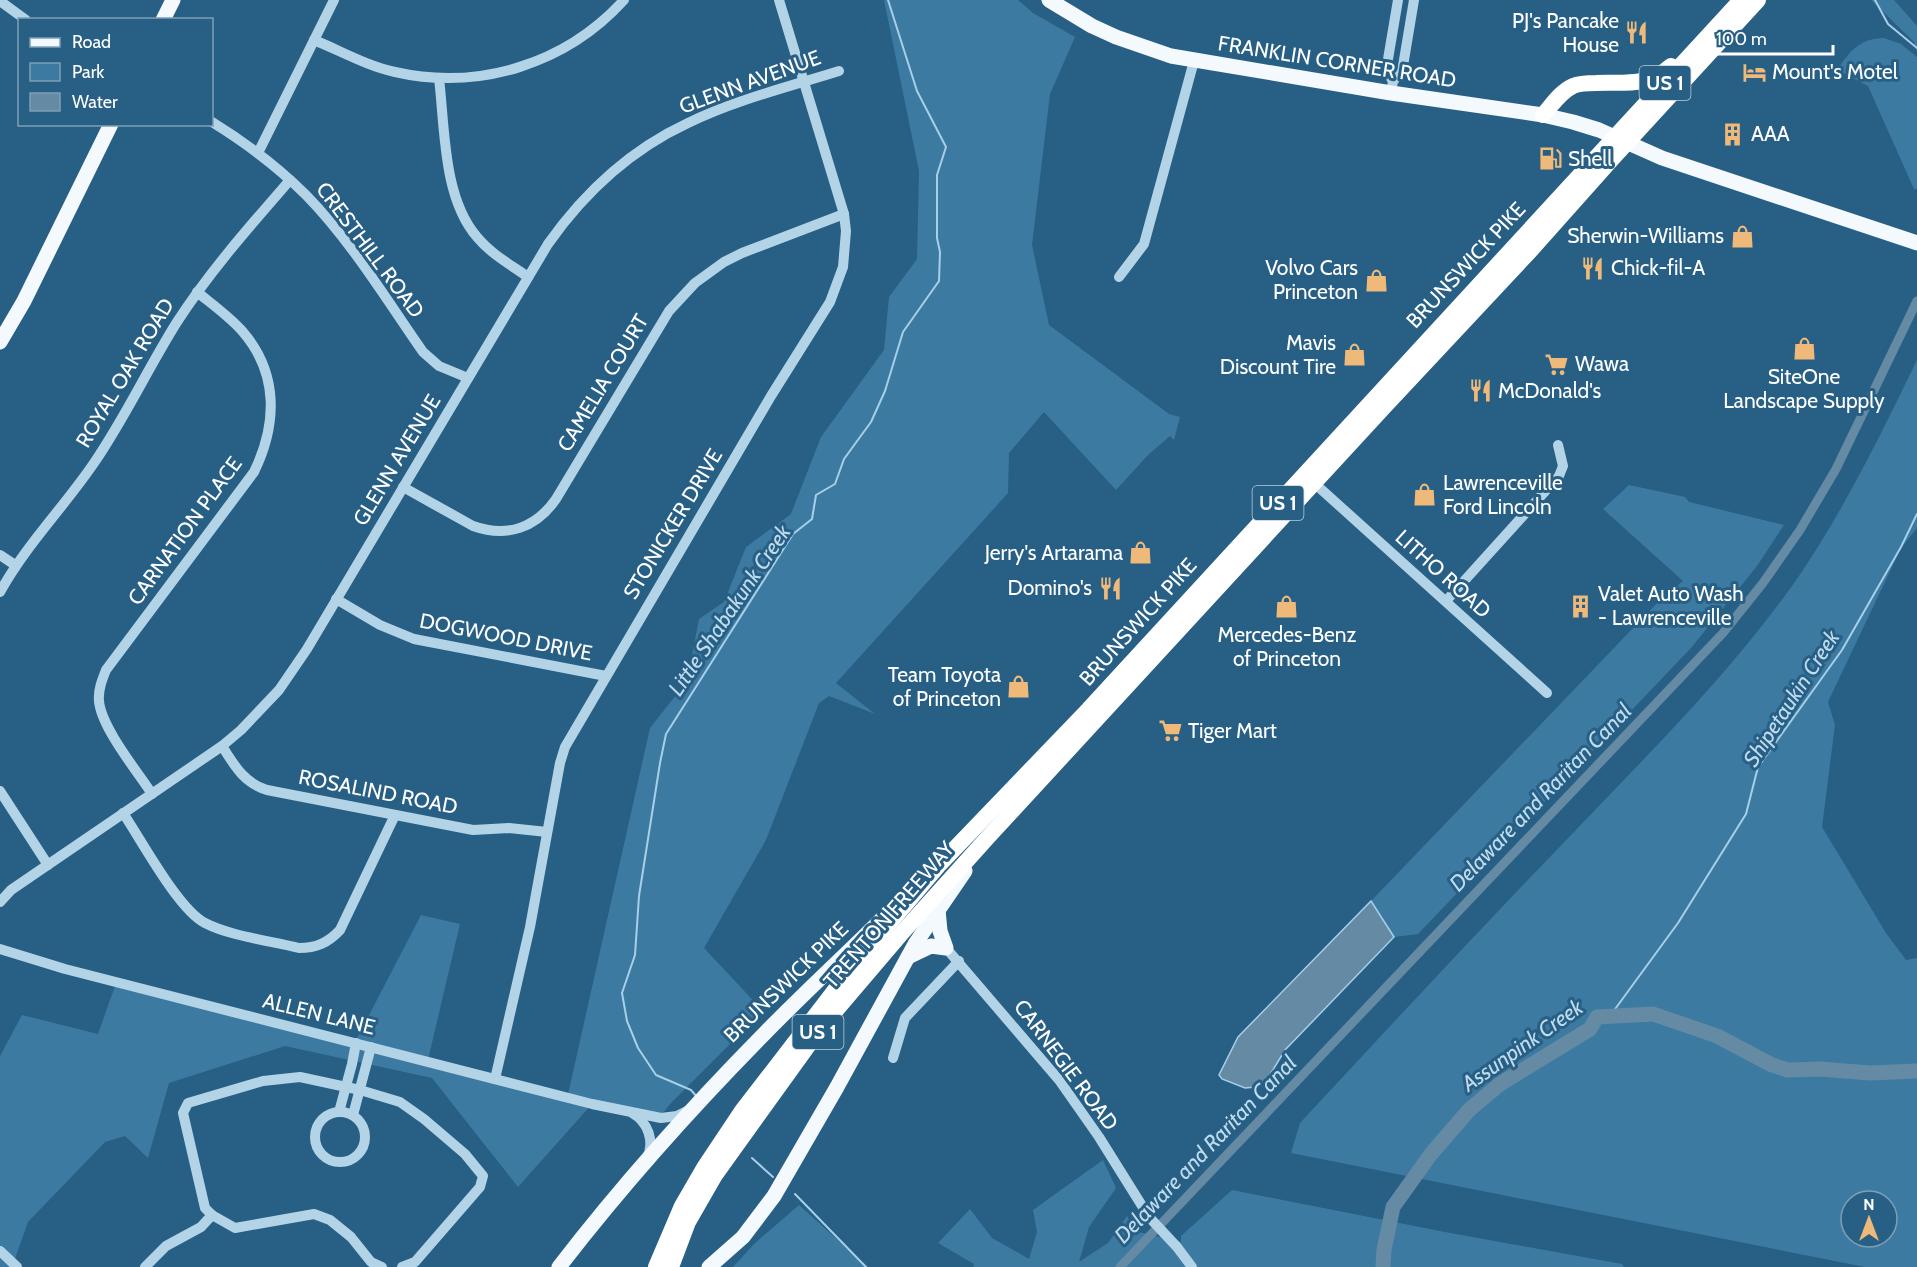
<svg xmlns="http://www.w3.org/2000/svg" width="1917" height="1267" font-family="Cabin,sans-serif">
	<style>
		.green { fill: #3d7aa1; fill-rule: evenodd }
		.water { fill: #658aa3; stroke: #a7cfe8; stroke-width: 1.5 }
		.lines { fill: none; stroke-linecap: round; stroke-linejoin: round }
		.stream { stroke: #a7cfe8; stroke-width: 2 }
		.canal { stroke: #658aa3; stroke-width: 9 }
		.river { stroke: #658aa3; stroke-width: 15 }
		.minor { stroke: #b3d3e7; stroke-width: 10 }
		.major { stroke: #f4f9fe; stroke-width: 15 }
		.highway { stroke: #fff; stroke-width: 16 }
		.labels { text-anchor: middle; stroke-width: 6; stroke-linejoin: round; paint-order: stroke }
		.shield { fill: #285f85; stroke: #becfda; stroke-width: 1.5 }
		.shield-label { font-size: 20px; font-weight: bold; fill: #fff }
		.poi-label { font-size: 21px; fill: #fff; stroke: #285f85; text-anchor: start }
		.street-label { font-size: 21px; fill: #fff; stroke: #285f85 }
		.water-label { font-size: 22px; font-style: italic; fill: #bedcef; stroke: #285f85 }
	</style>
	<rect width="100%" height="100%" fill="#285f85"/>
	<g class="green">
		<path d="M884,0h134l15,13 42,24 -25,57 -18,151 17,80 120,89 11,3 -6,23 -4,-4 -22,19 -32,35 -72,-78 -35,41 -1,40 -172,190 39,31 -46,-18 -10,7 -53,137 -62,108 59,63 -92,92 -15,18 -64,-17 -74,83 -86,-109 -147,-32 -116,37 -21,75 -23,-22 -20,6 -77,80 -16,45h-12v-211l22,-41 76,19 17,-48 238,60 68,-131 39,9 -33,140 140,35 83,-371 37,-47 12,-62 25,-17 22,-55 45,-33 30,-77 63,-87 5,-53 28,-38 2,-88z"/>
		<path d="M1871,0h23l23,26v26l-3,-10z"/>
		<path d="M1884,38l17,6 16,13v132h-3l-46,-103 -31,-16c14,-20 22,-31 47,-32z"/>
		<path d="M1917,360v168l-16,20 -73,154 7,23 -13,102 64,106 20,27 11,-2v309h-52l-574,-114 9,-30c90,-97 180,-194 272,-289 80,-84 163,-165 229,-261 45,-67 81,-141 116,-213zM1851,1201h36v36h-36z"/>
		<path d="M1629,485l56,12 4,5 95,23 -27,41 -66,82 -273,286 -24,3 -23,-36 288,-300 24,-20 -80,-72z"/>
		<path d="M1103,1160l13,28 -27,39 -10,35 29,-19 19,-27 8,15 46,11v-6l51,-46 213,42 177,32 2,3h-651l1,-3 -36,-21 32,-34 22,29 37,21 8,-27 -4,-22z"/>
		<path d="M799,1205l69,62h-135l22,-24z"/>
	</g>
	<path class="water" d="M1371,901l23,36 -109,113 -17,28 -12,9 -11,1 -23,-9 -3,-4 19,-38z"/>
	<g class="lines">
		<g class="stream">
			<path d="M1875,0l13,24 29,24"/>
			<path d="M1610,1016l68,-93 68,-109 12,-47 84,-117 59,-103 16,-33"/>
			<path d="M697,1097l-6,-7 -35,-15 -18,-27 -11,-27 -5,-28 13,-38 4,-59 21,-133 6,-29 127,-200 19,-15 4,-24 19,-11 9,-25 27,-37 14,-31 18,-59 36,-51 1,-29 -3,-14v-63l9,-28 -29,-56 -29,-91"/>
			<path d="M752,1158l21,19"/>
			<path d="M795,1194l71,73"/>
		</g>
		<path class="canal" d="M1120,1267l603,-634 40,-50 37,-53 36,-61 81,-168"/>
		<path class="river" d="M1383,1267l1,-17 9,-43 38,-53 38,-44 31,-26 90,-55 7,-12 56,-3 64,22 55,29 16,5 32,-1 50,4 47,-2"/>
		<g class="minor">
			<path d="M0,1l26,19"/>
			<path d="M314,40c27,11 53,26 81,32 84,19 171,-8 229,-72"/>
			<path d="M439,78c6,51 4,120 38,159 14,17 34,28 51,40"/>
			<path d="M1393,81l-7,-10 12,-71"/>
			<path d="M1391,93l2,-12 9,-9 12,-72"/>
			<path d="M212,122c34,21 65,44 94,73 45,46 80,104 117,157l16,14 29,12"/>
			<path d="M258,153l76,-153"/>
			<path d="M1119,277l25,-33 50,-183"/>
			<path d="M1313,482l234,211"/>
			<path d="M403,487l70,39c34,12 63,2 83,-27l113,-188 26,-28 29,-21 18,-9 102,-39"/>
			<path d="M0,555l15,10"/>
			<path d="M0,592c26,-47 64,-85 94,-129 31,-45 54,-95 83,-141 33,-51 73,-96 113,-142"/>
			<path d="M336,599l44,26 34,14 192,37"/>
			<path d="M1446,601l113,-125 4,-10 -5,-21"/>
			<path d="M222,746c12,19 22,37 45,44l206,40 36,-2 38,4"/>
			<path d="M0,791l48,74"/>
			<path d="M152,794c-15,-23 -51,-67 -53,-93 -1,-11 3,-21 7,-31l148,-198c23,-47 25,-98 -11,-140 -13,-15 -30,-27 -46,-40"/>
			<path d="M123,813c19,28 55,96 82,110 25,13 66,18 94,25 17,0 29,-5 41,-18l55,-115"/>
			<path d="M0,902l11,-12 19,-13 192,-131 19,-16 38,-40 28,-41 241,-405c36,-51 82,-94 140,-121 47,-23 100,-36 151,-52"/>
			<path d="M946,948l113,132 40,57 50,80 28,30 15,20"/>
			<path d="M0,949l65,20 527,135 69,14 16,-2 12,-6"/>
			<path d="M893,1058l12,-40 54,-57"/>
			<path d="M495,1079l35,-152 30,-164 5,-16 206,-351 59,-94 13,-35 3,-36 -2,-17 -65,-214"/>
			<circle cx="340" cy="1137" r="25"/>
			<path d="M339,1112l13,-48 4,-21"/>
			<path d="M632,1113c16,9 23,28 15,45"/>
			<path d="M353,1115l18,-68"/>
			<path d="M0,1251l17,16"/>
			<path d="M145,1267l21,-21 35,-19 11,-12"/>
			<path d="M382,1267l-11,-5 -20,-25 -21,-17 -16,-6 -79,14 -23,-13 -7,-7 -22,-95 5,-10 75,-22 37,-4 60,13 40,12 24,17 41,35 18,22 -3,11 -65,75 -13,5"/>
		</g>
		<g class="major">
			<path d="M1049,0l43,26 24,11 55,19 220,37 152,22 30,7 26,8 63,28 255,85"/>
			<path d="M163,20l10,-20"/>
			<path d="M0,342l24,-41 87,-177"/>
			<path d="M908,957l23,-11 15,2 -6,-17 -2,-21"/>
			<path d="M559,1267c64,-83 134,-161 207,-235 42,-43 87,-84 130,-127"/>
			<path d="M709,1267l34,-30 31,-41 63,-109 78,-143 50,-73"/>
		</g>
		<g class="highway">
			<path d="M1543,115c9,-10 17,-23 30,-29 7,-3 16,-3 23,-3 29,-1 52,4 75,-17"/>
			<path d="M656,1267l26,-61 22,-38 38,-57 117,-152 79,-93 150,-156 653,-710"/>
			<path d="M671,1267l17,-45 27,-47 105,-146 80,-94 89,-99 394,-428 147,-157 82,-92 146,-159"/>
		</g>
	</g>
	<defs>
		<symbol id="restaurant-bare" viewBox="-9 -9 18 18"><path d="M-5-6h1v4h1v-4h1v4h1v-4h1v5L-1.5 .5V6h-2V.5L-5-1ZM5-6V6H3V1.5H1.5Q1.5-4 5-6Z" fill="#efba79" stroke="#285f85" stroke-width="2.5" paint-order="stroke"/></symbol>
		<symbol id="hotel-bare" viewBox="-9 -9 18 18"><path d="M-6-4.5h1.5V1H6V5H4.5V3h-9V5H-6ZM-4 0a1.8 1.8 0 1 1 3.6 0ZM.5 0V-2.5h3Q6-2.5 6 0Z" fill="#efba79" stroke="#285f85" stroke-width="2.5" paint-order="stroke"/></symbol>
		<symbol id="building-bare" viewBox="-9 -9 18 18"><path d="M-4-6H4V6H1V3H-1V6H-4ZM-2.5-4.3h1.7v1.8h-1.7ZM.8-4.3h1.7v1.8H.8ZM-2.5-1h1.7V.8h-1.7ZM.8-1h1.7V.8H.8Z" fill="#efba79" stroke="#285f85" stroke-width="2.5" paint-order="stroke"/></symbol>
		<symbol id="fuel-bare" viewBox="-9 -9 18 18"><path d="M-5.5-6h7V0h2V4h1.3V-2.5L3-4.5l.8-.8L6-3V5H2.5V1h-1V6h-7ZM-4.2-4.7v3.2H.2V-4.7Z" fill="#efba79" stroke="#285f85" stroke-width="2.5" paint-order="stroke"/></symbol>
		<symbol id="shop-bare" viewBox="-9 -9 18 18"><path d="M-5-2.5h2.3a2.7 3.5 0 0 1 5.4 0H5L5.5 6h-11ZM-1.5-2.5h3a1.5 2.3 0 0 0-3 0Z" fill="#efba79" stroke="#285f85" stroke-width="2.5" paint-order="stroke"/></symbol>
		<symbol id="supermarket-bare" viewBox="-9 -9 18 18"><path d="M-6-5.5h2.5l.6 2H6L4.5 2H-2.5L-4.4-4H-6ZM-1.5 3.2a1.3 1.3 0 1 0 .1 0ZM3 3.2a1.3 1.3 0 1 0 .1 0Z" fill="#efba79" stroke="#285f85" stroke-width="2.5" paint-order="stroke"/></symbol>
	</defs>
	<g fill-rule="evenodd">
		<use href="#restaurant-bare" x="1620" y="16" width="33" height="33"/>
		<use href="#hotel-bare" x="1738" y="56" width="33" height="33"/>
		<use href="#building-bare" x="1716" y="118" width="33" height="33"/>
		<use href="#fuel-bare" x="1534" y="142" width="33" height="33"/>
		<use href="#shop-bare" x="1726" y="220" width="33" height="33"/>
		<use href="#restaurant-bare" x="1576" y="252" width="33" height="33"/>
		<use href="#shop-bare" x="1360" y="264" width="33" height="33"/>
		<use href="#shop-bare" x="1788" y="332" width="33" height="33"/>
		<use href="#shop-bare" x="1338" y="338" width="33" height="33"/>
		<use href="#supermarket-bare" x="1540" y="348" width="33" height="33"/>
		<use href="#restaurant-bare" x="1464" y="374" width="33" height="33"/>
		<use href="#shop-bare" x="1408" y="478" width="33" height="33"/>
		<use href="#shop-bare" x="1124" y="536" width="33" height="33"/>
		<use href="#restaurant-bare" x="1094" y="572" width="33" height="33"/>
		<use href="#building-bare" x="1564" y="590" width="33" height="33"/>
		<use href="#shop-bare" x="1270" y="590" width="33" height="33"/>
		<use href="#shop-bare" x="1002" y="670" width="33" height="33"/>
		<use href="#supermarket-bare" x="1154" y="714" width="33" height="33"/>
	</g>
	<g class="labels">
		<g class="shield">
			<rect x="1639.5" y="66" width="51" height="34" rx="4.5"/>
			<rect x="1252.5" y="486" width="51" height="34" rx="4.5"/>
			<rect x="792.5" y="1015" width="51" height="34" rx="4.5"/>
		</g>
		<g class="shield-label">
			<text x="1665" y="90">US 1</text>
			<text x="1278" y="510">US 1</text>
			<text x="818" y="1039">US 1</text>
		</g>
		<g class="poi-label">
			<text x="1619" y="28" text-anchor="end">PJ's Pancake<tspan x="1619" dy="24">House</tspan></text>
			<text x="1772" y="79">Mount's Motel</text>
			<text x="1751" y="141">AAA</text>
			<text x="1568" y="166">Shell</text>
			<text x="1724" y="243" text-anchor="end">Sherwin-Williams</text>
			<text x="1358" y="275" text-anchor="end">Volvo Cars<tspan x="1358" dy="24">Princeton</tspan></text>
			<text x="1611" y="275">Chick-fil-A</text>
			<text x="1336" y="350" text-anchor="end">Mavis<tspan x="1336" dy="24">Discount Tire</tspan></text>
			<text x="1575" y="371">Wawa</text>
			<text x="1804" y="384" text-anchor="middle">SiteOne<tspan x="1804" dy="24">Landscape Supply</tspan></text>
			<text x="1498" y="398">McDonald's</text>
			<text x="1443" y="490">Lawrenceville<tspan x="1443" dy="24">Ford Lincoln</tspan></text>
			<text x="1123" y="560" text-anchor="end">Jerry's Artarama</text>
			<text x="1092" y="595" text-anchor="end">Domino's</text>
			<text x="1598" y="601">Valet Auto Wash<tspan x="1598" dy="24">- Lawrenceville</tspan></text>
			<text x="1287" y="642" text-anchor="middle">Mercedes-Benz<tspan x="1287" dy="24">of Princeton</tspan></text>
			<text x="1001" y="682" text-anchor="end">Team Toyota<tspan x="1001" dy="24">of Princeton</tspan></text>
			<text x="1188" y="738">Tiger Mart</text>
		</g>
		<g class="street-label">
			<text transform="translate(1337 62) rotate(9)" y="7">FRANKLIN CORNER ROAD</text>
			<text transform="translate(750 82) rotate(-20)" y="7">GLENN AVENUE</text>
			<text transform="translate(370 250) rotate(53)" y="7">CRESTHILL ROAD</text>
			<text transform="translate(1466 265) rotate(-47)" y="7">BRUNSWICK PIKE</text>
			<text transform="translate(125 373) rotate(-59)" y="7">ROYAL OAK ROAD</text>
			<text transform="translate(603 383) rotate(-59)" y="7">CAMELIA COURT</text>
			<text transform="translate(397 460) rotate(-59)" y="7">GLENN AVENUE</text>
			<text transform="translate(673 524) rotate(-59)" y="7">STONICKER DRIVE</text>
			<text transform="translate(185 531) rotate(-54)" y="7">CARNATION PLACE</text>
			<text transform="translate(1443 574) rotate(42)" y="7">LITHO ROAD</text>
			<text transform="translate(1138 622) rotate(-48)" y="7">BRUNSWICK PIKE</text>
			<text transform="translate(506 637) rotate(11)" y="7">DOGWOOD DRIVE</text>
			<text transform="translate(378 792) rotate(11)" y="7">ROSALIND ROAD</text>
			<text transform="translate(889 915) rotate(-49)" y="7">TRENTON FREEWAY</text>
			<text transform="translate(786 982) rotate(-44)" y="7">BRUNSWICK PIKE</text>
			<text transform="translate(319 1014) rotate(14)" y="7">ALLEN LANE</text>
			<text transform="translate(1066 1065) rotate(53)" y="7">CARNEGIE ROAD</text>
		</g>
		<g class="water-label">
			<text transform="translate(729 610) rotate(-56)" y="8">Little Shabakunk Creek</text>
			<text transform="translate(1791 698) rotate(-57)" y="8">Shipetaukin Creek</text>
			<text transform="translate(1540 797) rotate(-46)" y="8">Delaware and Raritan Canal</text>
			<text transform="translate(1522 1045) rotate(-35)" y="8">Assunpink Creek</text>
			<text transform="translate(1205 1149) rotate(-46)" y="8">Delaware and Raritan Canal</text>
		</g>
	</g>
	<rect x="18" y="18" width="195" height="108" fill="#285f85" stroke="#7e9fb6" stroke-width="1.5"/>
	<rect x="30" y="38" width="30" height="9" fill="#f4f9fe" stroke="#7e9fb6" stroke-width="1.5"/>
	<text x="72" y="48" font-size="18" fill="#ffffff">Road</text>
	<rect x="30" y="63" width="30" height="18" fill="#3d7aa1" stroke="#7e9fb6" stroke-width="1.5"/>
	<text x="72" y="78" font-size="18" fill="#ffffff">Park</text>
	<rect x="30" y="93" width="30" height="18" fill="#658aa3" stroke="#7e9fb6" stroke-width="1.5"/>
	<text x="72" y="108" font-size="18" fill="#ffffff">Water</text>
	<g transform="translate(1869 1219)"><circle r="28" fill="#285f85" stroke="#7e9fb6" stroke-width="1.5"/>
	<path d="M0-4.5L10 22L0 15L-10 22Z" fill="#efba79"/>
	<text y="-9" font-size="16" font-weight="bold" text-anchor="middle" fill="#ffffff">N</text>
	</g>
	<path d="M1707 45v9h126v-9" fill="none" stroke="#ffffff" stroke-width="3"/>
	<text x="1716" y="45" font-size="18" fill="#ffffff" stroke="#285f85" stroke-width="4.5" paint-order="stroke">100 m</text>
</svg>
